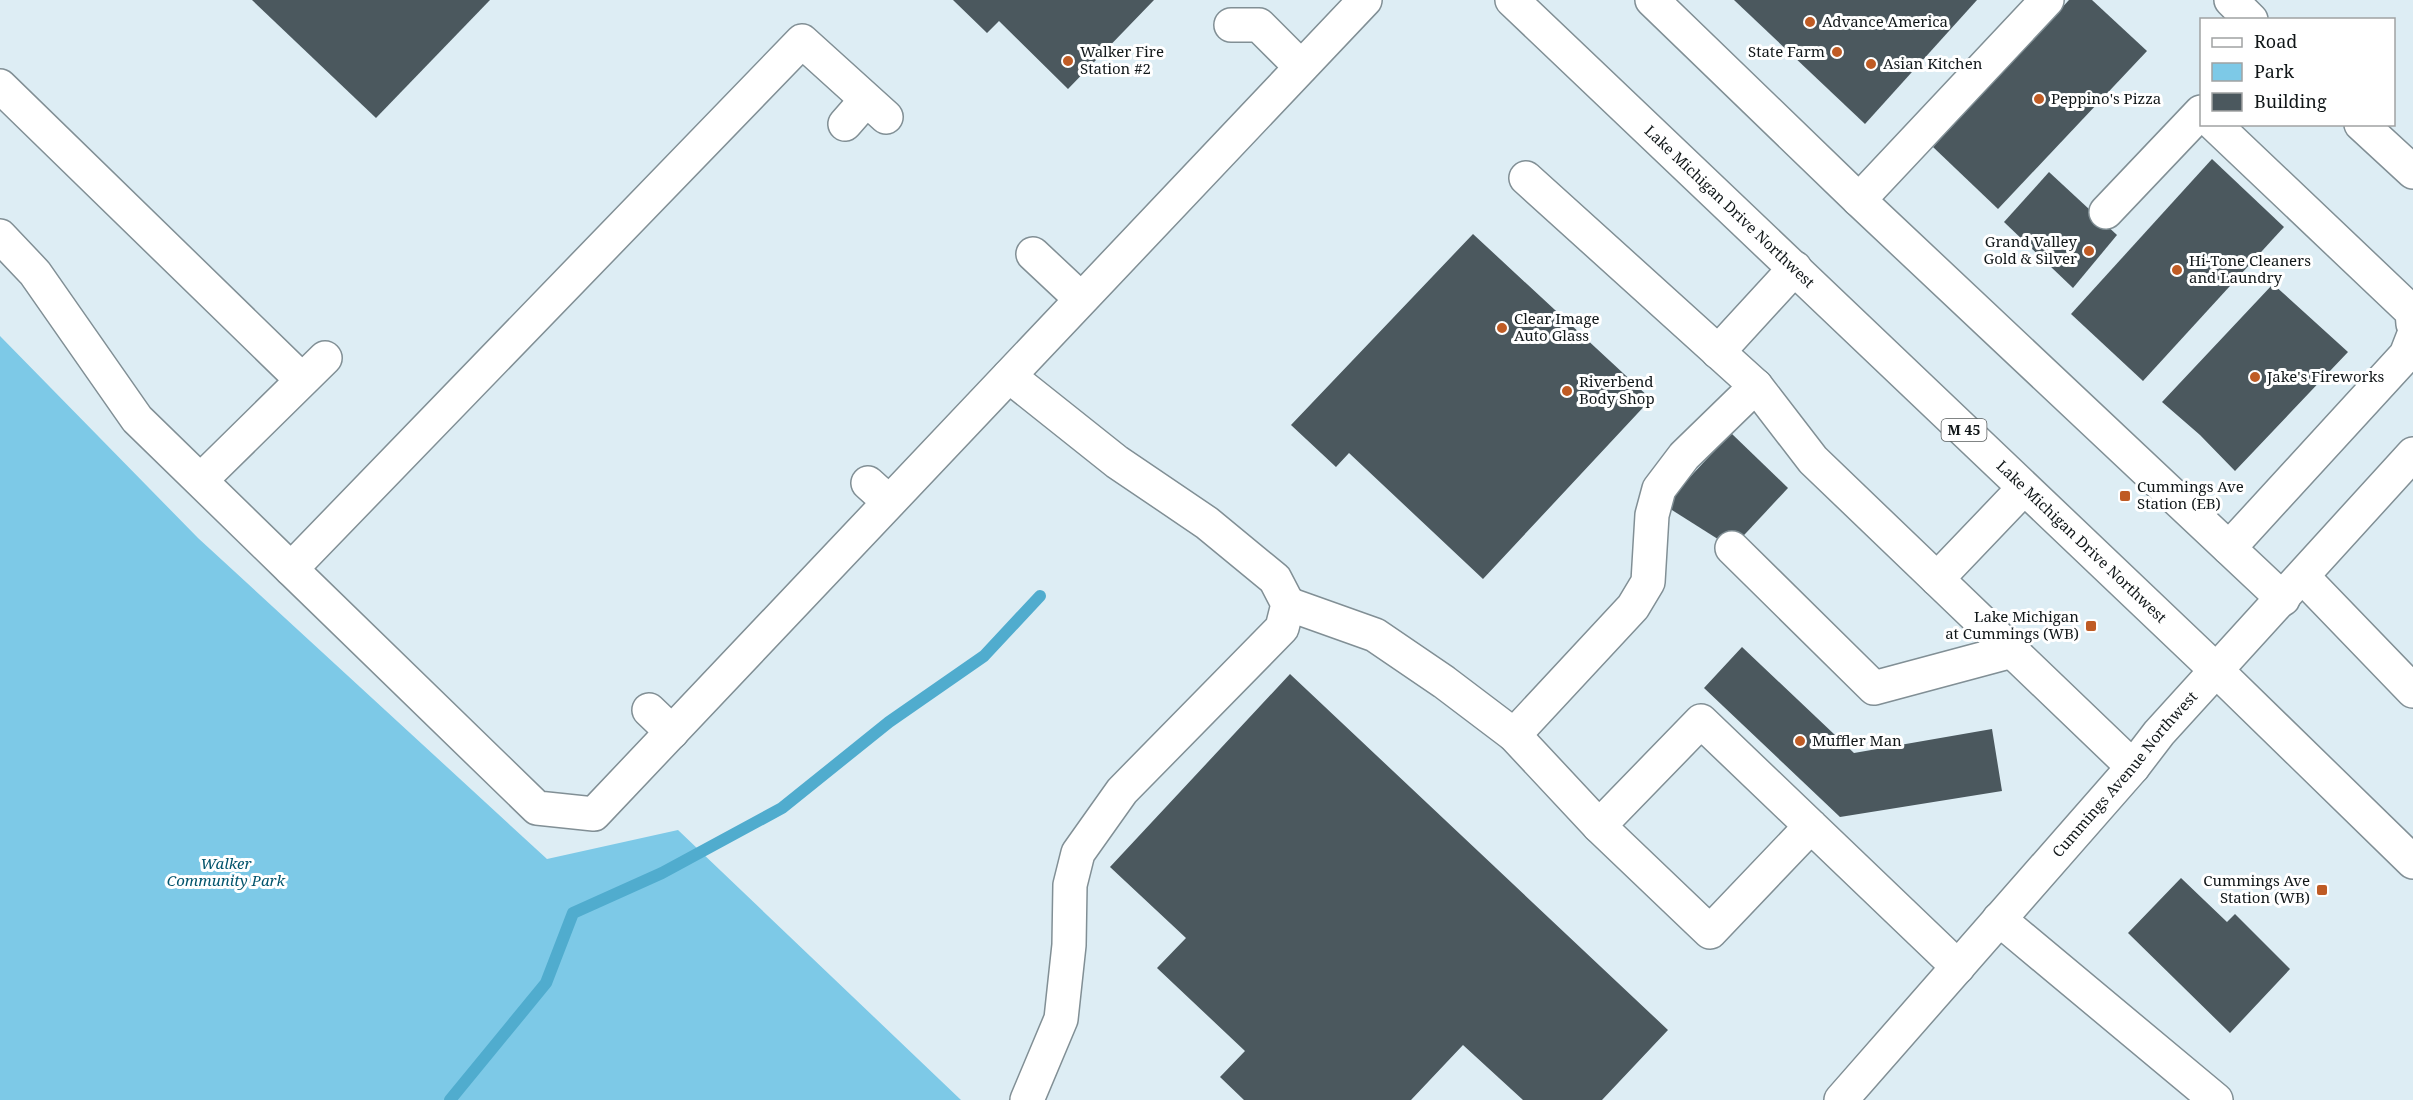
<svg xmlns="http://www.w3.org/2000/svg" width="2413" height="1100" font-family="'Noto Serif',serif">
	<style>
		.green { fill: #7dc9e7 }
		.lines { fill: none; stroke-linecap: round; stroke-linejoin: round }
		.stream { stroke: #50acce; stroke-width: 12 }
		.building { fill: #4b585e }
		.minor-casing { stroke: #818f95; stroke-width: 36 }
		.highway-casing { stroke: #818f95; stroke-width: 36 }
		.minor { stroke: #fff; stroke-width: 33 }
		.highway { stroke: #fff; stroke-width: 33 }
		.poi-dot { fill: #bf5b24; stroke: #fff; stroke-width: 2 }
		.labels { text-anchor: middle; stroke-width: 6; stroke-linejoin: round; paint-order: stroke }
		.shield { fill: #fff; stroke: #585d5e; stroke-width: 1.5 }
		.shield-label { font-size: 14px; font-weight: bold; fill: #111719 }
		.poi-label { font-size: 15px; fill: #111719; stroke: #fff; text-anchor: start }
		.street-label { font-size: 15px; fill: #111719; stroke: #fff }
		.park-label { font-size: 15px; font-style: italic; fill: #01536b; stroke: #fff }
	</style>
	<rect width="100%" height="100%" fill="#ddedf4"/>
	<path class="green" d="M0,336l198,202 349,321 131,-29 283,270h-961z"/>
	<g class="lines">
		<path class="stream" d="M450,1100l96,-117 27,-70 89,-40 120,-65 107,-86 95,-66 56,-60"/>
	</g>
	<g class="building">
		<path d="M252,0h238l-114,118z"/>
		<path d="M953,0h201l-86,89 -69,-68 -12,12z"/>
		<path d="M1734,0h243l-112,124z"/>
		<path d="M2069,0h23l55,51 -149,158 -65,-62z"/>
		<path d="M2212,159l72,68 -141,154 -72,-67z"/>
		<path d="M2049,172l68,63 -44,53 -69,-66z"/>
		<path d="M1473,234l178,165 -168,180 -134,-126 -13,14 -45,-42z"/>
		<path d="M2273,284l75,68 -113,119 -35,-36 -38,-33z"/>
		<path d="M1731,433l57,55 -56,60 -68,-43z"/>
		<path d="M1742,647l112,106 138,-24 10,62 -162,26 -136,-129z"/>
		<path d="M1290,674l378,356 -66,70h-79l-60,-55 -52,55h-167l-24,-23 25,-26 -88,-83 29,-30 -76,-71z"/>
		<path d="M2181,878l46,44 8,-8 55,55 -60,64 -102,-100z"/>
	</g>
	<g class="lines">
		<defs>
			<g id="minor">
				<path d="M1652,0l207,200 424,399"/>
				<path d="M2231,0l20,20"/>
				<path d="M1231,25h28l42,42"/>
				<path d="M0,86l302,294"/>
				<path d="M845,124l21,-24"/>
				<path d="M2214,124l198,188 1,12"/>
				<path d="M2361,124l52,48"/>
				<path d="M1526,178l230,208 57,74 124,119"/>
				<path d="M1859,200l188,-200"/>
				<path d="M2106,212l95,-100"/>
				<path d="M0,236l35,37 102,146 154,150 246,239 57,6 771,-814"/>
				<path d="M1033,254l48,45"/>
				<path d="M1718,352l77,-84"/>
				<path d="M1009,376l108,86 90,61 68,56 13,25 -6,24 -160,163 -44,62 -8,32 -1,60 -8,74 -34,81"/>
				<path d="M201,480l124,-122"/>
				<path d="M868,483l21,19"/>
				<path d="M2024,488l-87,91 196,188"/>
				<path d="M1732,548l142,140 138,-37"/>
				<path d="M2229,548l177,-193 7,-18"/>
				<path d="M291,569l511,-528 84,76"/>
				<path d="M2303,577l110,114"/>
				<path d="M1288,604l87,31 69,47 70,53 85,91"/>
				<path d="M649,710l23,22"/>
				<path d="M1514,735l119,-128 15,-25 4,-67 7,-26 25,-33 72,-70"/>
				<path d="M1811,826l-101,106 -111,-106 102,-105 257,246"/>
				<path d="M1999,919l217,181"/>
				<path id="s1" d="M1841,1100l292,-333 26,-34 254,-279"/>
			</g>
			<g id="highway">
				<path id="s2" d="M1512,0l705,671 196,191"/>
			</g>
		</defs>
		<use href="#minor" class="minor-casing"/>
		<use href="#highway" class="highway-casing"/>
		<use href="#minor" class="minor"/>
		<use href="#highway" class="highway"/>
	</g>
	<g class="poi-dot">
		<circle cx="1810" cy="22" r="6"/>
		<circle cx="1837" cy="52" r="6"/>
		<circle cx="1068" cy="61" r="6"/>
		<circle cx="1871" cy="64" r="6"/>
		<circle cx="2039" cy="99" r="6"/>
		<circle cx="2089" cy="251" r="6"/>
		<circle cx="2177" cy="270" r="6"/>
		<circle cx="1502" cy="328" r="6"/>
		<circle cx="2255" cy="377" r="6"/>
		<circle cx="1567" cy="391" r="6"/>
		<rect x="2119" y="490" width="12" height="12" rx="3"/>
		<rect x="2085" y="620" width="12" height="12" rx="3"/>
		<circle cx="1800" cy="741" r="6"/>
		<rect x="2316" y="884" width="12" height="12" rx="3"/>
	</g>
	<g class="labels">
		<rect class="shield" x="1941.5" y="419" width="45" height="22" rx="4.5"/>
		<g class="shield-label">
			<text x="1964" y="435">M 45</text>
		</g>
		<g class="poi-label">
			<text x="1822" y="27">Advance America</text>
			<text x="1080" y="57">Walker Fire<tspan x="1080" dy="17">Station #2</tspan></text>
			<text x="1825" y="57" text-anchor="end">State Farm</text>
			<text x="1883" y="69">Asian Kitchen</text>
			<text x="2051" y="104">Peppino's Pizza</text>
			<text x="2077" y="247" text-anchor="end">Grand Valley<tspan x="2077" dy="17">Gold &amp; Silver</tspan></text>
			<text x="2189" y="266">Hi-Tone Cleaners<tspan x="2189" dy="17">and Laundry</tspan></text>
			<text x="1514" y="324">Clear Image<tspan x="1514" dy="17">Auto Glass</tspan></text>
			<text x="2267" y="382">Jake's Fireworks</text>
			<text x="1579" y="387">Riverbend<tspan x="1579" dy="17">Body Shop</tspan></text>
			<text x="2137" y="492">Cummings Ave<tspan x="2137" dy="17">Station (EB)</tspan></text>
			<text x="2079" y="622" text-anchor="end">Lake Michigan<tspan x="2079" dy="17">at Cummings (WB)</tspan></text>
			<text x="1812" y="746">Muffler Man</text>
			<text x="2310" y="886" text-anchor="end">Cummings Ave<tspan x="2310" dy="17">Station (WB)</tspan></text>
		</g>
		<g class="street-label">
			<text dy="5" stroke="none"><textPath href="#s2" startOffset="300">Lake Michigan Drive Northwest</textPath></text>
			<text dy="5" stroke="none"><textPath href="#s2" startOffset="786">Lake Michigan Drive Northwest</textPath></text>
			<text dy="5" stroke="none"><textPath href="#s1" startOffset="432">Cummings Avenue Northwest</textPath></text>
		</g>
		<g class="park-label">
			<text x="226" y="869">Walker<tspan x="226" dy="17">Community Park</tspan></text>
		</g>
	</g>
	<rect x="2200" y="18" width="195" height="108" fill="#ffffff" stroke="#a0a2a3" stroke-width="1.5"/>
	<rect x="2212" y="38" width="30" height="9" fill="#ffffff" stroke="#a0a2a3" stroke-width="1.5"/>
	<text x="2254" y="48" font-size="18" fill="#111719">Road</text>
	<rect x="2212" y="63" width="30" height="18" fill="#7dc9e7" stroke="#a0a2a3" stroke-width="1.5"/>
	<text x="2254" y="78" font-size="18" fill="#111719">Park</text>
	<rect x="2212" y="93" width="30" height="18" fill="#4b585e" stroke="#a0a2a3" stroke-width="1.5"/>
	<text x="2254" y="108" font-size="18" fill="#111719">Building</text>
</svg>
